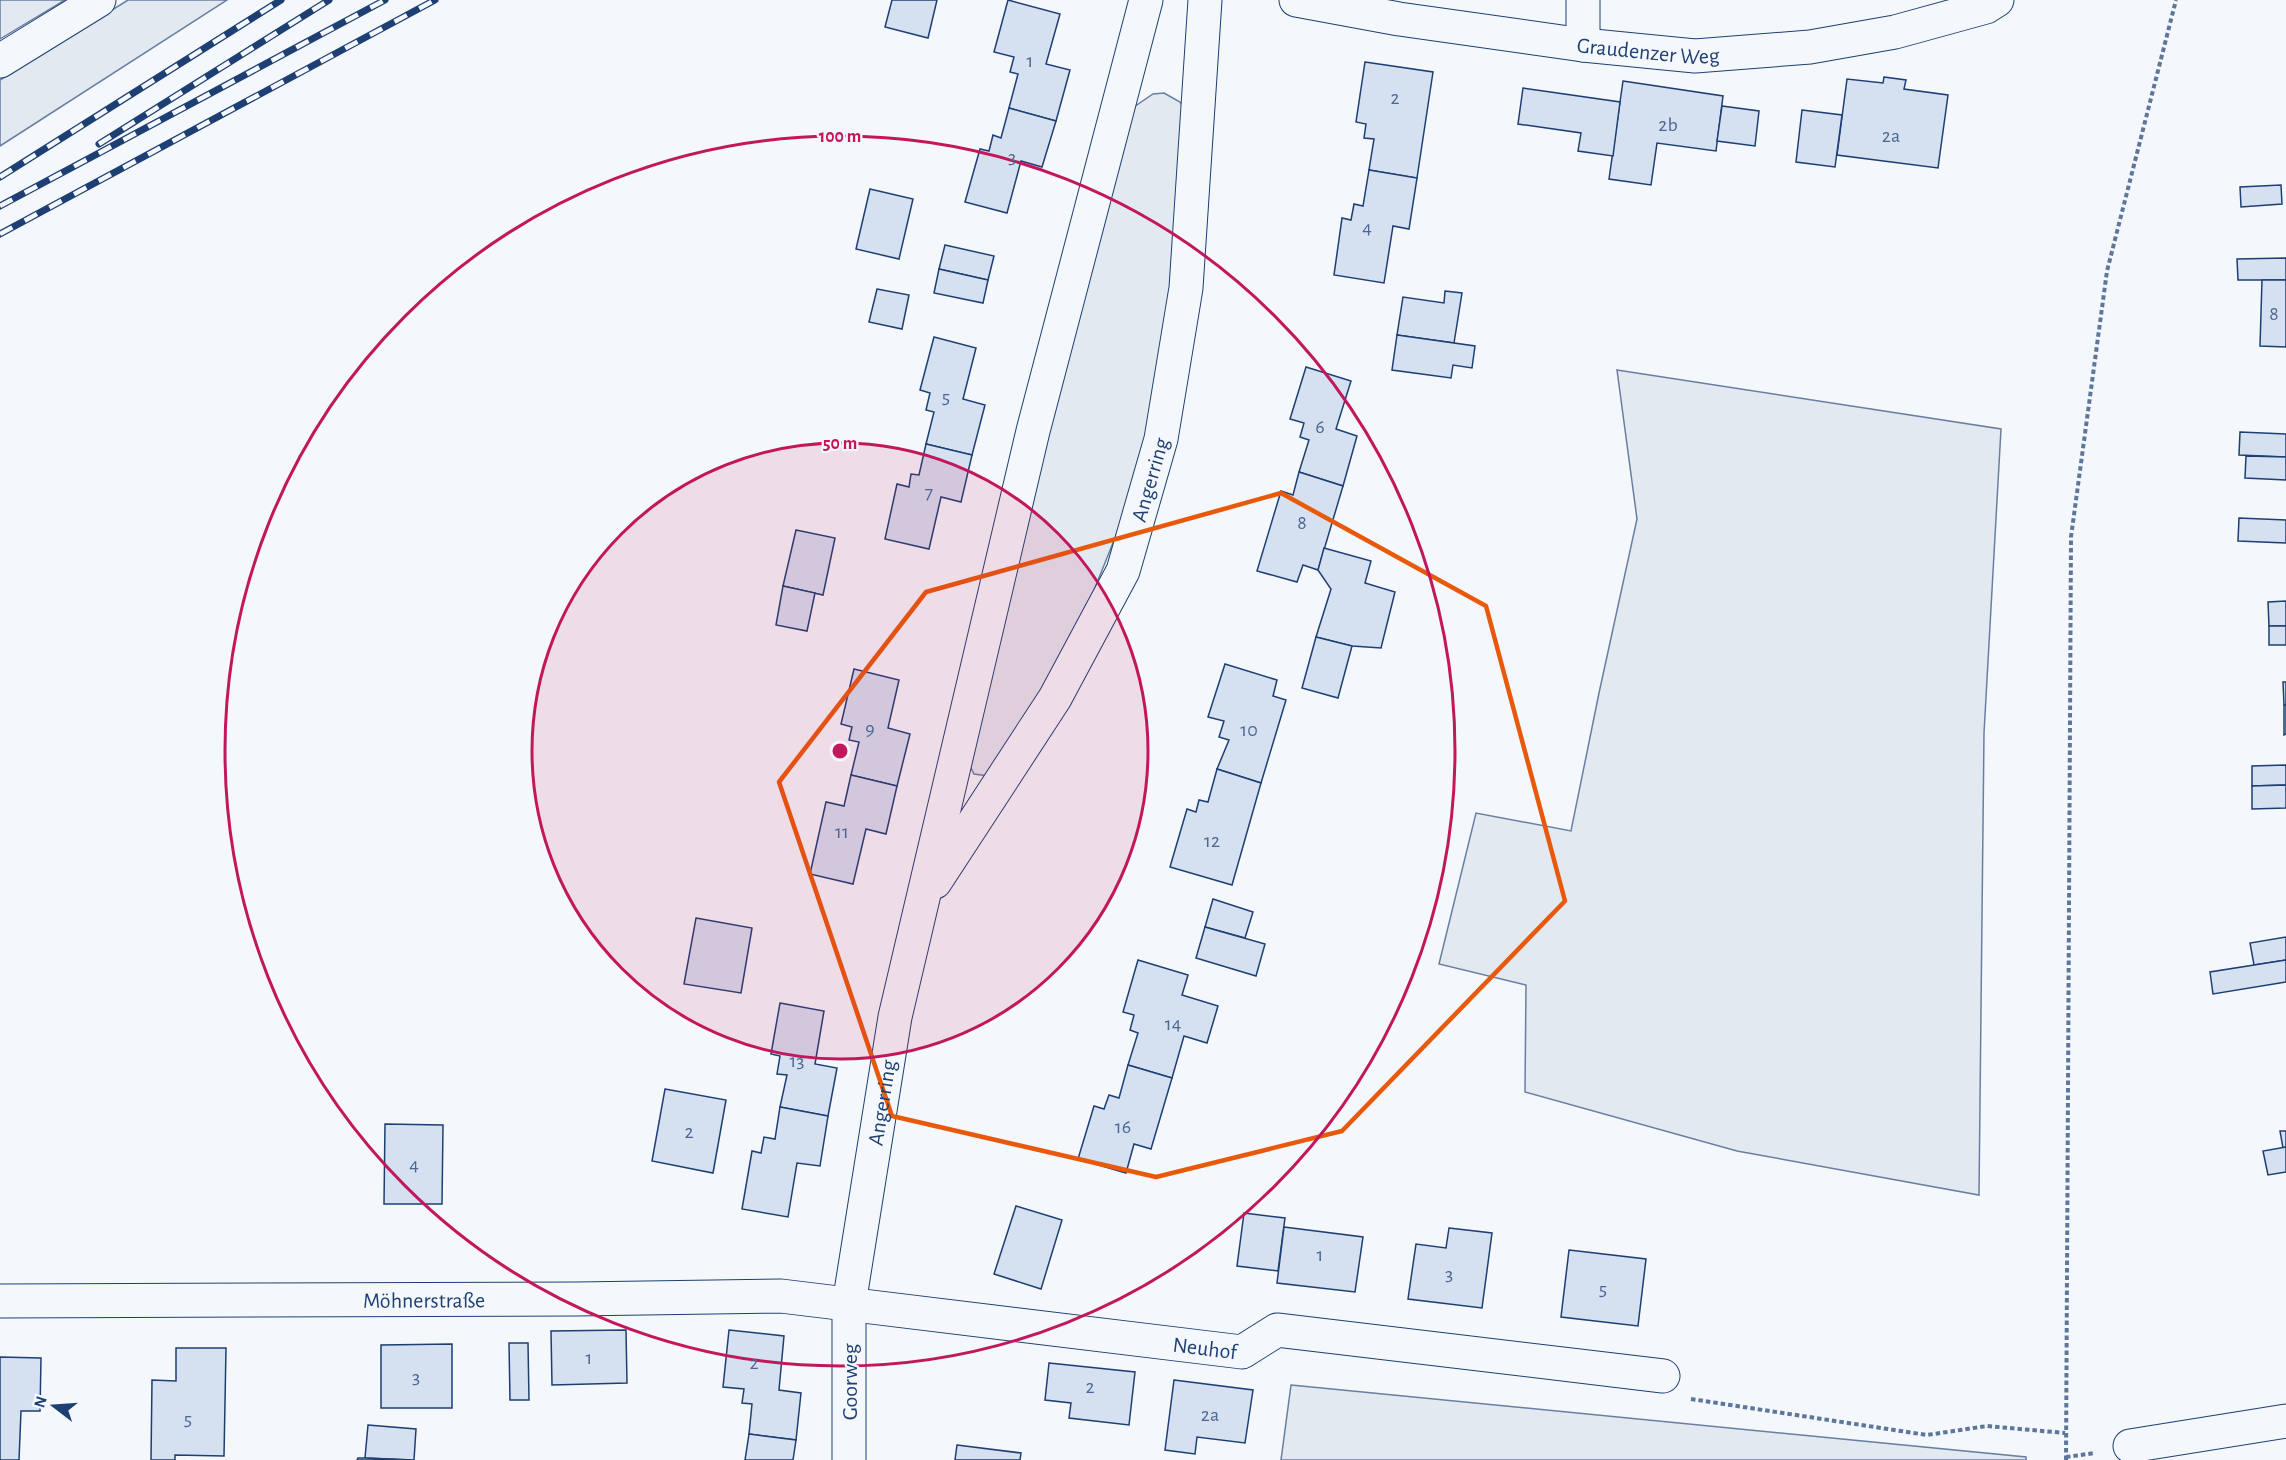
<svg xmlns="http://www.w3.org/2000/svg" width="2286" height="1460" font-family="'Alegreya Sans',sans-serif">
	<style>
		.green { fill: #e3e9f0; stroke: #687fa3; stroke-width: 1.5 }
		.building { fill: #d5e0f0; stroke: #1d3f73; stroke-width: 1.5 }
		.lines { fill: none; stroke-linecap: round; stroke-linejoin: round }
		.minor-casing { stroke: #1d3f73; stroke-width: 35 }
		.path { stroke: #5e769c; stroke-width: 4; stroke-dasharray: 4.5 3; stroke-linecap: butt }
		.minor { stroke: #f4f7fb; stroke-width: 33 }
		.rail-casing { stroke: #1d3f73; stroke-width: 7 }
		.rail { stroke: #f4f7fb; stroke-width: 4.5; stroke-dasharray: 14; stroke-linecap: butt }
		.marked { fill: none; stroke: #e8590c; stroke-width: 4.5; stroke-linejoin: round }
		.ring { fill: none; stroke: #c2185b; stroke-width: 3 }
		.labels { text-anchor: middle; stroke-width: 4.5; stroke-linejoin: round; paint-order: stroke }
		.number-label { font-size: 20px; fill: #4b6792 }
		.street-label { font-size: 22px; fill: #1d3f73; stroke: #f4f7fb }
		.centre { fill: #c2185b; stroke: #f4f7fb; stroke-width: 3 }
		.ring-label { font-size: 18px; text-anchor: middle; font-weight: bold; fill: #c2185b; stroke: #f4f7fb; stroke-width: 4.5; stroke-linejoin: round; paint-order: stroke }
	</style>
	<rect width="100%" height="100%" fill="#f4f7fb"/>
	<g class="green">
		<path d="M0,0h65l-65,39z"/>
		<path d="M128,0h99l-227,146v-66z"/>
		<path d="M1164,93l16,9 5,9 -8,145 -32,182 -24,85 -39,97 -86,149 -7,7 -15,-2 -4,-8 89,-394 75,-265 19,-13z"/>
		<path d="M1617,370l384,59 -17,304 -5,462 -242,-44 -212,-59 1,-107 -87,-21 37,-151 95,18 28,-138 38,-174z"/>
		<path d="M1291,1385l735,72v3h-745z"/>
	</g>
	<g class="building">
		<path d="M892,0h45l-9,38 -43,-11z"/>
		<path d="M1008,0l52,14 -14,50 24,6 -14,51 -47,-13 9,-34 -8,-2 4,-15 -20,-5z"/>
		<path d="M1365,62l68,10 -16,106 -48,-8 5,-31 -10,-1 2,-14 -10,-2z"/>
		<path d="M1884,77l22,3 -2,9 44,6 -10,73 -101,-13 10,-76 36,4z"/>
		<path d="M1623,81l100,15 -7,55 -59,-8 -6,42 -42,-6z"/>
		<path d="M1523,88l97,14 -7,54 -35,-5 3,-18 -63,-9z"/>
		<path d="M1722,106l37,5 -4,35 -38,-5z"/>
		<path d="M1009,108l47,13 -14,46 -21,-6 -14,52 -42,-11 15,-53 9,2 4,-16 8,3z"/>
		<path d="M1802,110l40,5 -7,52 -39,-5z"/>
		<path d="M1369,170l48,8 -8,51 -16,-3 -9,57 -50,-8 8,-57 9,2 3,-16 9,2z"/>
		<path d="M2281,185l1,19 -41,3 -1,-20z"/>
		<path d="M870,189l43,10 -14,60 -43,-10z"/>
		<path d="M945,245l49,11 -6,24 -49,-11z"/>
		<path d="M2286,258v22h-48l-1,-21z"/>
		<path d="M939,269l49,11 -5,23 -49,-10z"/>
		<path d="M2262,280h24v67l-26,-1z"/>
		<path d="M877,289l32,6 -7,34 -33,-7z"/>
		<path d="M1445,291l17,2 -8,50 -57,-8 6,-38 41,6z"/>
		<path d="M1397,335l78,11 -3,22 -19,-3 -2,13 -59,-8z"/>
		<path d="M934,337l42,11 -13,51 22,6 -13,50 -46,-11 8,-32 -8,-2 4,-17 -10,-3z"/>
		<path d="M1306,367l45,14 -15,48 21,7 -14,50 -44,-14 10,-32 -9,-3 4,-14 -14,-4z"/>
		<path d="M2240,432l46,2v23l-47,-2z"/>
		<path d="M926,444l46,11 -11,47 -20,-5 -12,52 -44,-10 12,-55 12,3 2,-13 8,1z"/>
		<path d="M2246,456l40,1v23l-41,-2z"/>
		<path d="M1299,472l44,14 -25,84 -15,-5 -6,17 -40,-11 24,-80 12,4z"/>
		<path d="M2239,518l47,2v23l-48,-2z"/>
		<path d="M796,530l39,8 -12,57 -40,-9z"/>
		<path d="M1324,548l47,13 -6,22 30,9 -14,56 -29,-2 -36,-9 15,-48 -13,-19z"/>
		<path d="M783,586l32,7 -8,38 -31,-6z"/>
		<path d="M2286,601v25h-17l-1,-24z"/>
		<rect x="2269" y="626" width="17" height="19"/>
		<path d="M1316,637l36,9 -14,52 -36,-10z"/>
		<path d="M1225,664l52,16 -4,16 13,4 -25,83 -44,-14 12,-29 -10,-3 5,-16 -16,-4z"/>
		<path d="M854,669l45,11 -11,48 22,6 -13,52 -46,-11 8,-33 -10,-2 3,-13 -11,-3z"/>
		<path d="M2283,682h3v23h-2z"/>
		<path d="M2284,705h2v29l-2,1z"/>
		<path d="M2286,765v20l-34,1v-20z"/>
		<path d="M1217,769l44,14 -29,102 -62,-18 17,-58 9,3 3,-12 9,2z"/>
		<path d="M851,775l46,11 -11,48 -20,-5 -13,55 -43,-10 16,-72 18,4z"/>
		<path d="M2286,785v23l-34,1v-23z"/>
		<path d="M1213,899l40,13 -8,26 -40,-11z"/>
		<path d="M696,918l56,10 -11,65 -57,-9z"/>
		<path d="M1205,927l60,17 -9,32 -60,-18z"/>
		<path d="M2286,937v23l-32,5 -4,-22z"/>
		<path d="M1138,960l50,15 -6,20 36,11 -11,37 -23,-7 -12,42 -44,-13 10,-32 -8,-3 4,-15 -11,-3z"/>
		<path d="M2286,960v22l-73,12 -3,-22z"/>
		<path d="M780,1003l44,8 -9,53 22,4 -9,48 -48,-9 7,-32 -10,-1 3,-18 -9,-2z"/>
		<path d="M1128,1065l44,13 -21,71 -17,-5 -8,29 -48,-14 16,-53 10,3 5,-14 10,3z"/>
		<path d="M665,1089l61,11 -13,73 -61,-12z"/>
		<path d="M780,1107l48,9 -8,50 -23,-3 -9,54 -46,-8 10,-58 9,2 3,-16 11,2z"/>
		<path d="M385,1124l58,1 -1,79h-58z"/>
		<path d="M2280,1131h6v16l-3,1z"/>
		<path d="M2286,1147v25l-18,3 -5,-24z"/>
		<path d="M1016,1206l46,14 -21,69 -47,-15z"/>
		<path d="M1244,1213l41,5 -7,53 -41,-5z"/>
		<path d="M1284,1227l79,10 -8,55 -78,-9z"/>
		<path d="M1449,1228l43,5 -10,75 -74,-9 8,-55 30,4z"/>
		<path d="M1569,1250l77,9 -8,67 -77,-9z"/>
		<path d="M626,1330l1,53 -75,2 -1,-54z"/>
		<path d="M729,1330l55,6 -5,54 22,3 -5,47 -47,-6 3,-30 -10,-1 2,-14 -21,-2z"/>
		<path d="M509,1343h19l1,57h-19z"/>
		<path d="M452,1344v64h-71v-63z"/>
		<path d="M176,1348h50l-2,108 -49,-1v5h-24l1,-80 24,1z"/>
		<path d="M0,1357l41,1 -1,53h-19l-2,49h-19z"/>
		<path d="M1049,1363l86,9 -6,53 -60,-7 2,-15 -26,-3z"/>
		<path d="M1174,1380l79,10 -8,53 -48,-6 -2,17 -30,-4z"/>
		<path d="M368,1425l48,4 -2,31 -49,-2z"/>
		<path d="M749,1434l47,6 -3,20h-48z"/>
		<path d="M957,1445l64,8 -1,7h-65z"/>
		<path d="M358,1458h7l45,2h-53z"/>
	</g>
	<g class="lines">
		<defs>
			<g id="minor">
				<path id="s1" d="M1296,0l103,19 184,26 112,11 115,-9 85,-15 91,-25 11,-7"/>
				<path d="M1583,45v-45"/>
				<path d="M0,61l99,-61"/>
				<path id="s2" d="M935,882l120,-184 68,-127 38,-132 25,-151 19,-288"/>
				<path id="s3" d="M0,1301l576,-2 205,-3 461,56 35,-22 386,46"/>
				<path d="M2130,1446l156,-25"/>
				<path id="s4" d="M849,1460v-156l46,-287 138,-586 113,-431"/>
			</g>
		</defs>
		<use href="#minor" class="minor-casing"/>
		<g class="path">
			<path d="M1691,1399l236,36 60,-9 78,7"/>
			<path d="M2066,1457l29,-4"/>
			<path d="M2066,1460l5,-923 36,-266 69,-271"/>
		</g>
		<use href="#minor" class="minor"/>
		<defs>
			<g id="rail">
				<path d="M99,144l230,-144"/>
				<path d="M0,177l281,-177"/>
				<path d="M0,206l385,-206"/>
				<path d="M0,234l435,-234"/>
			</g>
		</defs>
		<use href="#rail" class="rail-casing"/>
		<use href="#rail" class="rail"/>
	</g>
	<path class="marked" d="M1281,493l205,113 79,295 -223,230 -186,46 -264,-61 -113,-334 147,-190z"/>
	<circle cx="840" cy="751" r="308" fill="#c2185b" fill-opacity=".12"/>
	<g class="ring">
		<circle cx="840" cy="751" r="308"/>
		<circle cx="840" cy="751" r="615"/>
	</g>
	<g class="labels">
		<g class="number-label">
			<text x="1030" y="67">1</text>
			<text x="1395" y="104">2</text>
			<text x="1668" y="131">2b</text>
			<text x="1891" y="142">2a</text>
			<text x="1012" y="163">3</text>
			<text x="1367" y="234">4</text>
			<text x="2274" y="320">8</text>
			<text x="946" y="403">5</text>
			<text x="1320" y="433">6</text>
			<text x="929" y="499">7</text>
			<text x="1302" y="529">8</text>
			<text x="870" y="735">9</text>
			<text x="1249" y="736">10</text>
			<text x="842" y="838">11</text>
			<text x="1212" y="847">12</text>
			<text x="1173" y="1030">14</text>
			<text x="797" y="1067">13</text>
			<text x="1123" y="1133">16</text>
			<text x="689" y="1138">2</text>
			<text x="414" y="1171">4</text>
			<text x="1320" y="1261">1</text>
			<text x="1449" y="1280">3</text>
			<text x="1603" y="1295">5</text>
			<text x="589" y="1364">1</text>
			<text x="754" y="1369">2</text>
			<text x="416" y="1383">3</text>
			<text x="1090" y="1393">2</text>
			<text x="1210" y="1421">2a</text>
			<text x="188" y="1425">5</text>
		</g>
		<g class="street-label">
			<text dy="8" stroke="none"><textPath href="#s1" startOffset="356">Graudenzer Weg</textPath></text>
			<text dy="8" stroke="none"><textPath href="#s2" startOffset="459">Angerring</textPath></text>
			<text dy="8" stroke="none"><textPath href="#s4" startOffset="360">Angerring</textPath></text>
			<text dy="8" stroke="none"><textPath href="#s3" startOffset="424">Möhnerstraße</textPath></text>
			<text dy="8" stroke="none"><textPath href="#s3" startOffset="1208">Neuhof</textPath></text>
			<text transform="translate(849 1382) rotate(-90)" y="8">Goorweg</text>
		</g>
	</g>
	<circle cx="840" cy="751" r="9" class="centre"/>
	<g class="ring-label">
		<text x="840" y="142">100 m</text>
		<text x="840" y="449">50 m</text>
	</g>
	<g transform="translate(54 1406) rotate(287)" stroke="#f4f7fb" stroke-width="4.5" paint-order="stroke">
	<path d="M0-4.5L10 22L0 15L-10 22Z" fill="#1d3f73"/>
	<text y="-9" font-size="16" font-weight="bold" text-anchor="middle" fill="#1d3f73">N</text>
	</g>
</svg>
